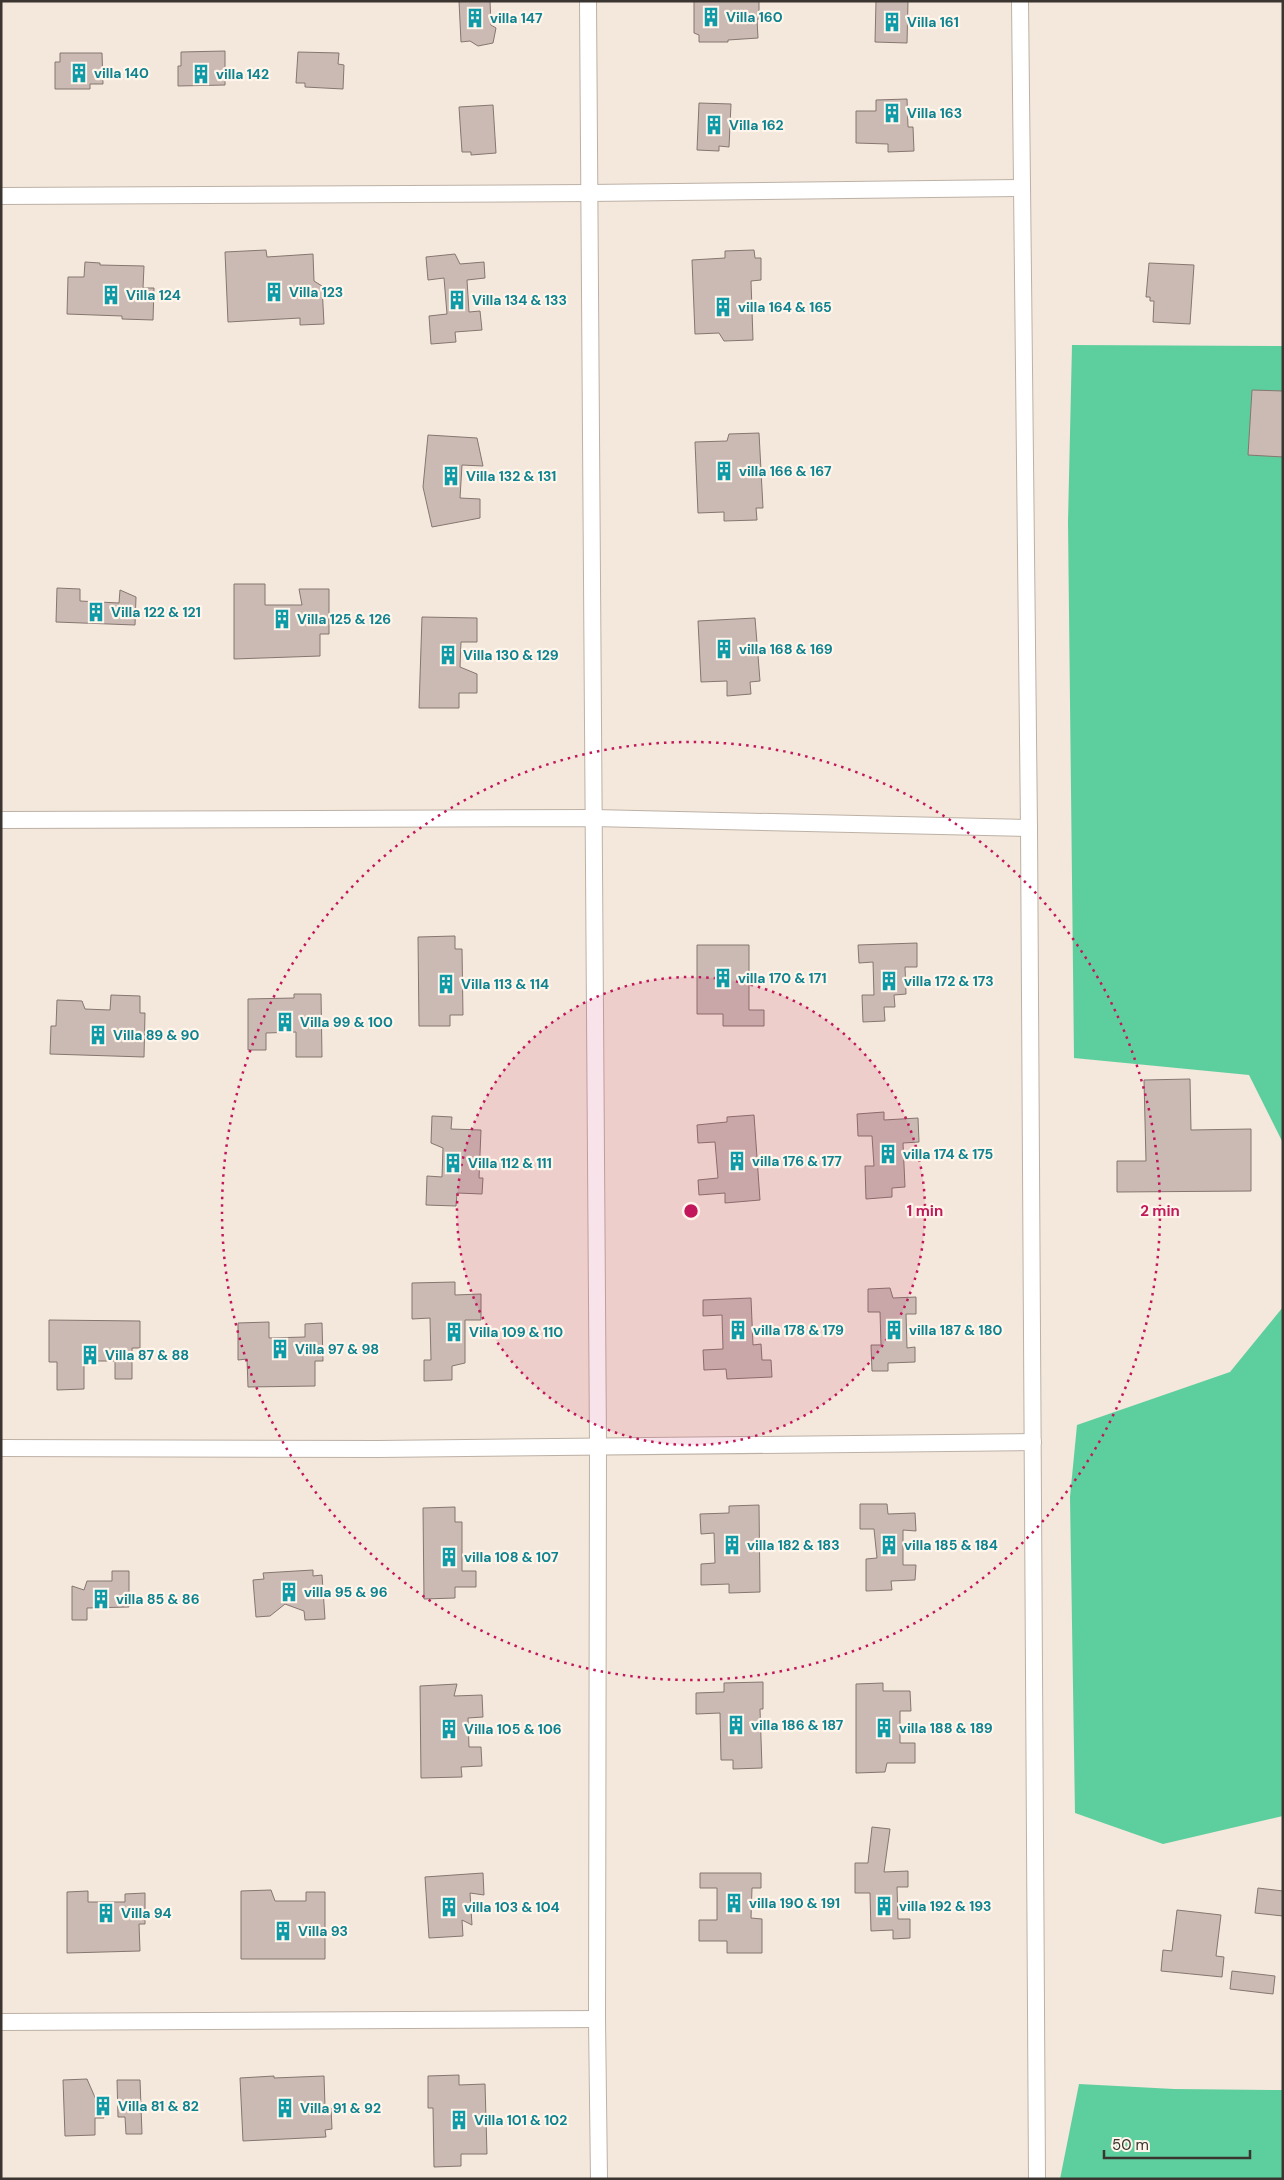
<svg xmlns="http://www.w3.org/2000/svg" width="1284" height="2180" font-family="'DM Sans',sans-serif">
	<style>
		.forest { fill: #5dcf9e }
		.building { fill: #cabab3; stroke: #85766f }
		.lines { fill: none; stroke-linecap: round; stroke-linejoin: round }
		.minor-casing { stroke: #bdb1a6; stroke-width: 18 }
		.minor { stroke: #fff; stroke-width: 16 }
		.ring { fill: none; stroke: #c2185b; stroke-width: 2.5; stroke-dasharray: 2.5 5 }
		.labels { text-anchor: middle; stroke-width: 4.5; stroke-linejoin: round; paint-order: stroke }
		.culture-label { font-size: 14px; font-weight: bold; fill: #0d838f; stroke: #fff5eb; text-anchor: start }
		.centre { fill: #c2185b; stroke: #fff5eb; stroke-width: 2.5 }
		.ring-label { font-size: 15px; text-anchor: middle; font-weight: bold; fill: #c2185b; stroke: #fff5eb; stroke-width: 4.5; stroke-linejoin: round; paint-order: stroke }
	</style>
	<rect width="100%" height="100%" fill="#f4e7db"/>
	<g class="forest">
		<path d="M1072,345l211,1v797l-34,-68 -175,-17 -6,-536z"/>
		<path d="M1283,1307v509l-120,28 -88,-31 -5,-316 7,-72 153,-53z"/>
		<path d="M1079,2084l95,5 109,1v89h-223z"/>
	</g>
	<g class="building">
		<path d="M459,1h31l1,24 5,3 -3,15 -15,3 -8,-5 -9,1z"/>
		<path d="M694,1h65v18h-2l1,19 -30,2v2h-29v-7l-5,-2z"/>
		<path d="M876,1h32l-1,42 -32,-1z"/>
		<path d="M225,51v34l-47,1v-20h3v-14z"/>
		<path d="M298,52l41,1 -1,11 6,1 -1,24 -38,-2v-4h-9z"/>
		<path d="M60,53h42l1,31h-13v5h-35v-27h5z"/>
		<path d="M907,99l1,28h5l1,24 -26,1v-8l-32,-1v-32h20v-11z"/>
		<path d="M699,103l32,1 -2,43 -10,-1v5l-22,-1z"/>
		<path d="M493,105l3,48 -25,2v-3h-9l-3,-45z"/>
		<path d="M266,250l1,7 46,-3 1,27 8,5 2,38 -24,1v-7l-72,4 -3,-70z"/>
		<path d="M754,250l1,8h6v22l-10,1 2,59 -29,1 -5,-8 -24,1 -3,-74 33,-2v-7z"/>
		<path d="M455,254l5,10 24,-2 1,16 -18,2 2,32 11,-1 2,19 -27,2 1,10 -25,2 -2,-28 18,-2 -3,-36 -16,2 -2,-23z"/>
		<path d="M85,262l15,1v2l44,1 -1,22h11l-1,32 -31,-1v-3l-55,-2 1,-37h16z"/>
		<path d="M1149,263l45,2 -4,59 -37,-2 1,-21h-4v-4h-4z"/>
		<path d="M1252,390l31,1v66l-35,-2z"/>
		<path d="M759,433l4,75h-7l1,12 -33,1v-9l-26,1 -3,-71 32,-1 2,-7z"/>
		<path d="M428,435l49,3 6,28 -21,-1 -2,33 20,1v19l-48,9 -9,-40z"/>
		<path d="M234,584h31v21h37l-3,-16h30v45h-9v22l-86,3z"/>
		<path d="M57,588l23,1v12l39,2 1,-13 16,7 -1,28 -79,-3z"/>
		<path d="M422,617l55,1v24h-16l-1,25 17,7v19h-18v15h-40z"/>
		<path d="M755,618l5,63 -10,1 1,12 -24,2v-15l-26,1 -3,-61z"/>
		<path d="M455,936v13h7l1,66h-13v11h-31l-1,-89z"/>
		<path d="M917,943v24h-12l1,27 -12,1 1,12h-11l1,14 -22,1 -1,-27h12l-1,-33 -14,1 -1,-18z"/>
		<path d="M697,945h52v65h15v16h-41v-12h-26z"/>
		<path d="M294,994h27l1,63h-26v-25l-30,1v17h-18v-51l46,-1z"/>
		<path d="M111,995l29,1v17h5l-1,44 -94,-3 1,-28h5l1,-26 25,1 3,8 25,1z"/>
		<path d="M1190,1079l1,51 60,-1v62l-134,1v-31h29l-2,-81z"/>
		<path d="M884,1112v8l34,-2 1,24 -16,1 2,44 -13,1v9l-26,2 -1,-33h9l-2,-30h-14l-1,-22z"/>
		<path d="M754,1115l6,85 -35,3v-10l-26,2 -1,-15 20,-2 -3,-36 -17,1 -1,-18 30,-3v-5z"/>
		<path d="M432,1116l20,1 -1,12 30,1 -2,48h4l-1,16 -25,-1 -1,13 -30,-1 1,-29 15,1 1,-29 -12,-5z"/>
		<path d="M455,1282v13l26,-1v26h-16v43l-13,3v14l-28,1v-21h7l-1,-42 -18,1v-36z"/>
		<path d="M890,1288l3,10 23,-1v17h-10l1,34 8,-1v15l-27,1v8h-16l-1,-26h10l-1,-33h-12v-23z"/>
		<path d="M751,1298l2,47 8,-1 1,16h9l1,17 -45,2 -1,-10 -22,1 -1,-20 20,-1 -1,-34 -19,1v-16z"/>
		<path d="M49,1320l91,1v27h-8v31h-17v-18h-31v28l-27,1v-28h-8z"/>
		<path d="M269,1322v16l36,-1v-13l17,-1 1,38h-8v25l-67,1 -1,-28 -9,1v-37z"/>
		<path d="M860,1504h27l1,10 27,-1 1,18 -13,-1v35h13l-1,15 -24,1 1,9 -26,1v-32l11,-1 -3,-29h-14z"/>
		<path d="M759,1505l1,87 -31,1v-9l-28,1v-21l14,-1 -1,-30 -13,1 -1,-20 29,-1v-7z"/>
		<path d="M455,1507v15h7v49h14v16h-21v11l-31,1 -1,-91z"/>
		<path d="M313,1570v6l9,-1 3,44 -20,1 -1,-9 -19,-7 -15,12 -14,1 -3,-37 11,-1 -1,-6z"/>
		<path d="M112,1571h17v36l-42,1v12h-15v-34l12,4 3,-9h25z"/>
		<path d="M763,1682v27h-3l2,59 -29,1v-9h-12l-1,-47 -24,1v-21l28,-1v-9z"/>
		<path d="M883,1683v8h27l1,20h-11v32h15v20h-28l-2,9 -29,1v-89z"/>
		<path d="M457,1684l-3,12 28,-1 1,22 -15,1 1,29h12l1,19 -21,1 1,10 -41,1 -1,-92z"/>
		<path d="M872,1827l18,2 -6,43 24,-1v16h-11l1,32h12v19l-17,1v-9l-22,1 -1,-38h-15v-30h13z"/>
		<path d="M483,1873l1,22 -14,-2 2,32 -10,-5 1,16 -34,2 -4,-61z"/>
		<path d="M700,1873h61v15h-9l-1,30 11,1v34h-35v-12h-28v-21h18v-32h-17z"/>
		<path d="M1258,1888l25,3v25l-28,-3z"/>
		<path d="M271,1890l4,11h31v-9h19v67h-84v-68z"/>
		<path d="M88,1891v11h37v-8l20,-1v31h-6l1,27 -73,2v-61z"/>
		<path d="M1177,1910l44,5 -5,41 8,1 -2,20 -61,-6 2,-21 9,1z"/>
		<path d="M1232,1971l43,5 -2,18 -43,-5z"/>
		<path d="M459,2075v10l26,-1 2,70h-26v12l-27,1 -1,-59h-5v-32z"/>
		<path d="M274,2076v2l50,-2 1,31 6,1 1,21 -7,1 1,7 -83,4 -3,-63z"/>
		<path d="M87,2079l17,39h-9v17l-30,1 -2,-56z"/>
		<path d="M117,2080h23l2,54h-16l-1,-17h-7z"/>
	</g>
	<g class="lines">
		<defs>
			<g id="minor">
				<path d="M588,1l10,1445 -1,573 2,160"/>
				<path d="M1020,1l9,827 8,1351"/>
				<path d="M1,196l587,-3 434,-5"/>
				<path d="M1,820l592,-2 436,10"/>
				<path d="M1,1448l377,1 655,-7"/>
				<path d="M1,2022l596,-3"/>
			</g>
		</defs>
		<use href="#minor" class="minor-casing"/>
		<use href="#minor" class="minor"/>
	</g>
	<circle cx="691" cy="1211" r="234" fill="#c2185b" fill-opacity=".12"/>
	<g class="ring">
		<circle cx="691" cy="1211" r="234"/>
		<circle cx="691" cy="1211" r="469"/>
	</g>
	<defs>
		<symbol id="building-bare" viewBox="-9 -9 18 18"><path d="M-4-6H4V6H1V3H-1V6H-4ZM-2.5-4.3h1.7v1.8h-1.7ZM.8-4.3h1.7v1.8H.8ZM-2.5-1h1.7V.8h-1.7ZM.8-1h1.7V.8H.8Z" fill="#0f9aa8" stroke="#fff5eb" stroke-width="2.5" paint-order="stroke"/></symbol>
	</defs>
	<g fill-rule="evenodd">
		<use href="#building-bare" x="697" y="3" width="28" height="28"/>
		<use href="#building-bare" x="461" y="4" width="28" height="28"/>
		<use href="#building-bare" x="878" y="8" width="28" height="28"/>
		<use href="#building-bare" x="65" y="59" width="28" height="28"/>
		<use href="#building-bare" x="187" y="60" width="28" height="28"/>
		<use href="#building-bare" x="878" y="99" width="28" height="28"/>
		<use href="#building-bare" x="700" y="111" width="28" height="28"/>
		<use href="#building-bare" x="260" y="278" width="28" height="28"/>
		<use href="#building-bare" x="97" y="281" width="28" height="28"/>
		<use href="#building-bare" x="443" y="286" width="28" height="28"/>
		<use href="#building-bare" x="709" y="293" width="28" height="28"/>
		<use href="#building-bare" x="710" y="457" width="28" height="28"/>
		<use href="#building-bare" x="437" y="462" width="28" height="28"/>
		<use href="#building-bare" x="82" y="598" width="28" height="28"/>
		<use href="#building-bare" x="268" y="605" width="28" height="28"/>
		<use href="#building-bare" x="710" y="635" width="28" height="28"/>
		<use href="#building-bare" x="434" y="641" width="28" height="28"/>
		<use href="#building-bare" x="709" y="964" width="28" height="28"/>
		<use href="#building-bare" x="875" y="967" width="28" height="28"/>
		<use href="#building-bare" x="432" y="970" width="28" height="28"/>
		<use href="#building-bare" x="271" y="1008" width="28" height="28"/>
		<use href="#building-bare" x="84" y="1021" width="28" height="28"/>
		<use href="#building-bare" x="874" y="1140" width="28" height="28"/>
		<use href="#building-bare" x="723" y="1147" width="28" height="28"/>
		<use href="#building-bare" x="439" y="1149" width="28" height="28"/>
		<use href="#building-bare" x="724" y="1316" width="28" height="28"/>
		<use href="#building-bare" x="880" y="1316" width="28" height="28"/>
		<use href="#building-bare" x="440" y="1318" width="28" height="28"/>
		<use href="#building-bare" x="266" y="1335" width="28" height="28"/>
		<use href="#building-bare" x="76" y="1341" width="28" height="28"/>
		<use href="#building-bare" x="718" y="1531" width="28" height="28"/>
		<use href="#building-bare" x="875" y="1531" width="28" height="28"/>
		<use href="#building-bare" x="435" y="1543" width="28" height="28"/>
		<use href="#building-bare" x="275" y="1578" width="28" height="28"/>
		<use href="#building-bare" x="87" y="1585" width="28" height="28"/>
		<use href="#building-bare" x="722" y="1711" width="28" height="28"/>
		<use href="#building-bare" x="870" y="1714" width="28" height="28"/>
		<use href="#building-bare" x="435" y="1715" width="28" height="28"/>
		<use href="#building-bare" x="720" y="1889" width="28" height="28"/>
		<use href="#building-bare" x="870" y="1892" width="28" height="28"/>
		<use href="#building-bare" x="435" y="1893" width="28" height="28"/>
		<use href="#building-bare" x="92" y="1899" width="28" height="28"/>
		<use href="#building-bare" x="269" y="1917" width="28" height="28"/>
		<use href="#building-bare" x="89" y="2092" width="28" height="28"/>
		<use href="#building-bare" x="271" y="2094" width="28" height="28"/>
		<use href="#building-bare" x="445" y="2106" width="28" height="28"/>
	</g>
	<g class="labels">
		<g class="culture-label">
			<text x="726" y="22">Villa 160</text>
			<text x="490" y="23">villa 147</text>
			<text x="907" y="27">Villa 161</text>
			<text x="94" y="78">villa 140</text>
			<text x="216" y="79">villa 142</text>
			<text x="907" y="118">Villa 163</text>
			<text x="729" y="130">Villa 162</text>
			<text x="289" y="297">Villa 123</text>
			<text x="126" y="300">Villa 124</text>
			<text x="472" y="305">Villa 134 &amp; 133</text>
			<text x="738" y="312">villa 164 &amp; 165</text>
			<text x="739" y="476">villa 166 &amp; 167</text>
			<text x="466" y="481">Villa 132 &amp; 131</text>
			<text x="111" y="617">Villa 122 &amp; 121</text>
			<text x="297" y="624">Villa 125 &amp; 126</text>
			<text x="739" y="654">villa 168 &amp; 169</text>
			<text x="463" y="660">Villa 130 &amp; 129</text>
			<text x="738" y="983">villa 170 &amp; 171</text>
			<text x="904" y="986">villa 172 &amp; 173</text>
			<text x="461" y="989">Villa 113 &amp; 114</text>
			<text x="300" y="1027">Villa 99 &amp; 100</text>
			<text x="113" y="1040">Villa 89 &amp; 90</text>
			<text x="903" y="1159">villa 174 &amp; 175</text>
			<text x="752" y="1166">villa 176 &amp; 177</text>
			<text x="468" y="1168">Villa 112 &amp; 111</text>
			<text x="753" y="1335">villa 178 &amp; 179</text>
			<text x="909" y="1335">villa 187 &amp; 180</text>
			<text x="469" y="1337">Villa 109 &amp; 110</text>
			<text x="295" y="1354">Villa 97 &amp; 98</text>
			<text x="105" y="1360">Villa 87 &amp; 88</text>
			<text x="747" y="1550">villa 182 &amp; 183</text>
			<text x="904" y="1550">villa 185 &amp; 184</text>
			<text x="464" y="1562">villa 108 &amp; 107</text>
			<text x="304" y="1597">villa 95 &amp; 96</text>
			<text x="116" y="1604">villa 85 &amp; 86</text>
			<text x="751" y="1730">villa 186 &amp; 187</text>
			<text x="899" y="1733">villa 188 &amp; 189</text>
			<text x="464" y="1734">Villa 105 &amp; 106</text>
			<text x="749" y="1908">villa 190 &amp; 191</text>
			<text x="899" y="1911">villa 192 &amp; 193</text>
			<text x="464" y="1912">villa 103 &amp; 104</text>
			<text x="121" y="1918">Villa 94</text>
			<text x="298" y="1936">Villa 93</text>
			<text x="118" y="2111">Villa 81 &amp; 82</text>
			<text x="300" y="2113">Villa 91 &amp; 92</text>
			<text x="474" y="2125">Villa 101 &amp; 102</text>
		</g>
	</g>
	<circle cx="691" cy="1211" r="8" class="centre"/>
	<g class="ring-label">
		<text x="925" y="1216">1 min</text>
		<text x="1160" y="1216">2 min</text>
	</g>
	<rect width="1284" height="2180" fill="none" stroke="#3a3530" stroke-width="5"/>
	<path d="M1104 2150v8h146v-8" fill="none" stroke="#3a3530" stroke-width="2.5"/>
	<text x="1112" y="2150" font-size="15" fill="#3a3530" stroke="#fff5eb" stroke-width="4" paint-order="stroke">50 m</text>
</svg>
